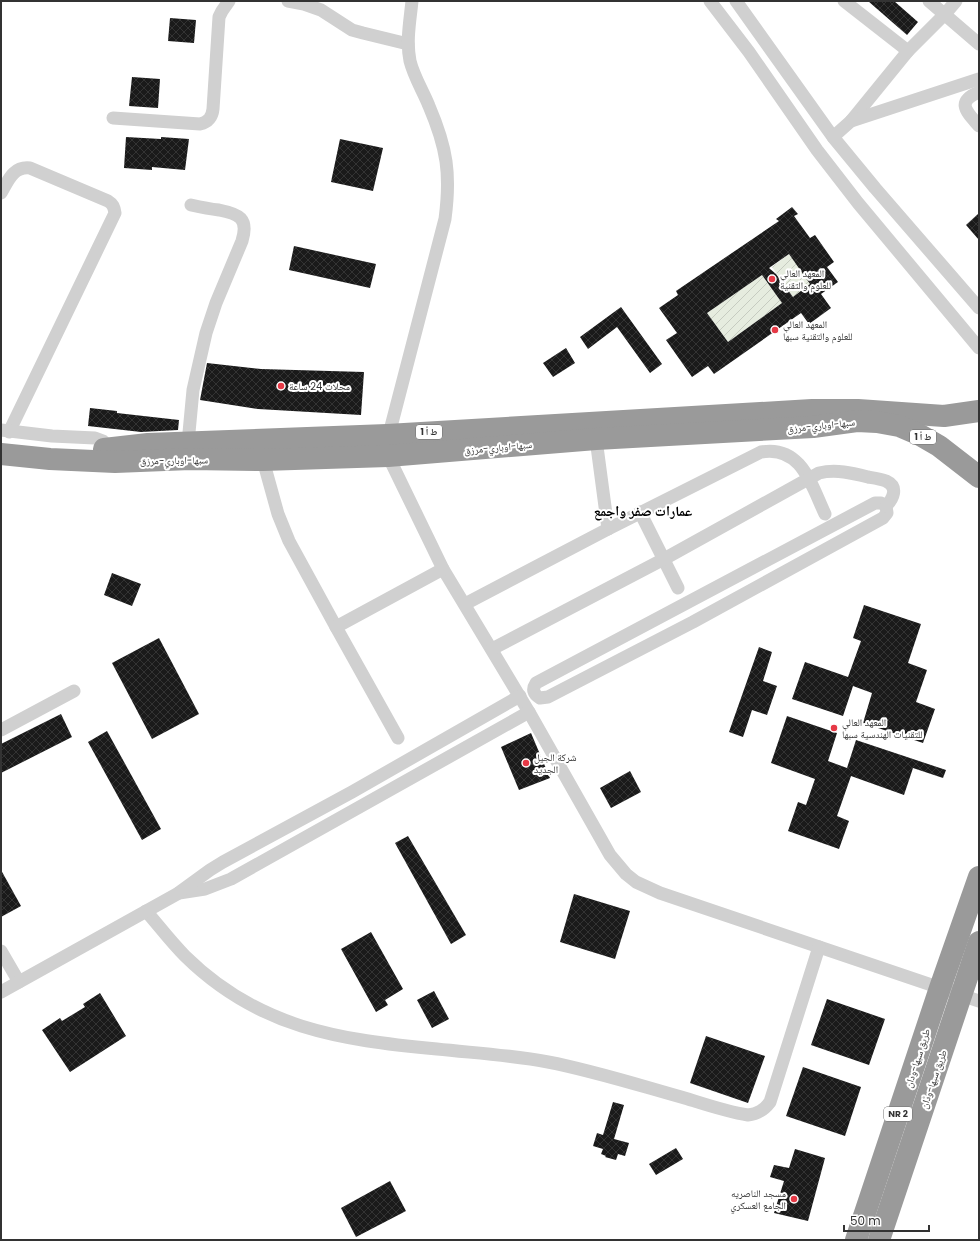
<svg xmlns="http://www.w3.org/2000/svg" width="980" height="1241" font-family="Poppins,'Noto Naskh Arabic',sans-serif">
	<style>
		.garden { fill: url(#garden-furrows) }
		.building { fill: url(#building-cross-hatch); fill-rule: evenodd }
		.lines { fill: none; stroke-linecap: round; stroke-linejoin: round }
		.street { stroke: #d0d0d0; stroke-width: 13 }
		.highway { stroke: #9a9a9a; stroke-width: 22 }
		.poi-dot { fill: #e63946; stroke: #fff; stroke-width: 1.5 }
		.labels { text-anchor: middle; stroke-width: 4; stroke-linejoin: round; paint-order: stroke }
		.shield { fill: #fff; stroke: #707070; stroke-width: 1 }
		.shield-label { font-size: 9px; font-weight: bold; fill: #333 }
		.poi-label { font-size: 10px; fill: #333; stroke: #fff; text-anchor: start }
		.street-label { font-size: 10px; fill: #333; stroke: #fff }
		.district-label { font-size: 14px; font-weight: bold; fill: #000; stroke: #fff }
	</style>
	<defs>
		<pattern id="garden-furrows" width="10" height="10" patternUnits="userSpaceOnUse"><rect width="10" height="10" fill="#e6ecdf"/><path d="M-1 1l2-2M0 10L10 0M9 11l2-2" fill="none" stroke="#c6cbc0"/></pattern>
		<pattern id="building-cross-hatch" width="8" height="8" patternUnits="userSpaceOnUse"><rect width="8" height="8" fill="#1a1a1a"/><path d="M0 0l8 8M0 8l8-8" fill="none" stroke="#333"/></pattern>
	</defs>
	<rect width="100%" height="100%" fill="#fff"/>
	<g class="garden">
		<path d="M789,254l22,30 -18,13 -21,-30z"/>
		<path d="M762,275l20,28 -54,39 -21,-29z"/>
	</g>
	<g class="building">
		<path d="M868,1h26l24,21 -11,13z"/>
		<path d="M170,18l26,2 -2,23 -26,-2z"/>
		<path d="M132,77l28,2 -2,29 -29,-2z"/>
		<path d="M126,137l35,2v-2l28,2 -4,31 -33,-3v3l-28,-2z"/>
		<path d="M340,139l43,9 -10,43 -42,-9z"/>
		<path d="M792,207l6,7 -4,2 16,22 5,-3 19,27 -7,5 11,15 -17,12 10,14 -22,16 -8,-11 -87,61 -6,-8 -16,11 -26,-37 11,-7 -18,-25 19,-13 -2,-4 103,-70 -3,-2zM789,254l21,30 -17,13 -17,-23 -7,-6zM762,275l20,28 -54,39 -21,-29z"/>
		<path d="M979,213v27l-13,-15z"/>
		<path d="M294,246l82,18 -6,24 -81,-18z"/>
		<path d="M621,307l41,57 -12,9 -33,-46 -29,22 -8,-12z"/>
		<path d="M566,348l9,15 -22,14 -10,-14z"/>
		<path d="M207,363l54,6 103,3 -3,43 -103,-6 -58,-9z"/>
		<path d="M90,408l27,3v2l62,7 -1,10 -37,2 -53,-6z"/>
		<path d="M112,573l29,11 -9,22 -28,-11z"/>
		<path d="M864,605l57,19 -13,39 19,7 -11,32 19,7 -12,34 -60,-20 9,-30 -19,-7 -10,30 -51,-17 13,-37 43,15 13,-36 -8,-3z"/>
		<path d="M159,638l40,76 -47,25 -40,-76z"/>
		<path d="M759,647l13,5 -9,29 14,5 -10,29 -15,-5 -9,27 -14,-5z"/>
		<path d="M61,714l11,23 -71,36v-29z"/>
		<path d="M787,716l50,17 -9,28 19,7 9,-28 90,30 -3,8 -30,-10 -9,27 -53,-19 -14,40 12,5 -10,28 -51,-18 10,-29 8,3 9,-26 -44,-16z"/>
		<path d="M107,731l54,98 -19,11 -54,-98z"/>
		<path d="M531,733l19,45 -31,12 -18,-43z"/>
		<path d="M630,771l11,21 -30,16 -11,-20z"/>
		<path d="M408,836l58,99 -15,9 -56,-101z"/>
		<path d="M1,870l20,36 -20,11z"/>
		<path d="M574,894l56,17 -15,48 -55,-17z"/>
		<path d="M371,932l32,57 -18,11 3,5 -12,7 -35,-63z"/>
		<path d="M434,991l15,28 -17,9 -15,-28z"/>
		<path d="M100,993l26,43 -56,36 -28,-42 18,-12 2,3 23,-14 -2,-3z"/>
		<path d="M827,999l58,20 -16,46 -58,-20z"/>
		<path d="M706,1036l59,20 -17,47 -58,-20z"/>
		<path d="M803,1067l58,20 -16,49 -59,-20z"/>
		<path d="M613,1102l11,3 -10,34 15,4 -4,13 -7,-2 -2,6 -11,-3 1,-1 -5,-2 2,-5 -10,-3 4,-13 6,2z"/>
		<path d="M676,1148l7,11 -27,16 -7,-11z"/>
		<path d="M795,1149l30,9 -17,63 -34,-8 10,-32 -14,-4 4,-12 15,3z"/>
		<path d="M390,1181l16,30 -50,26 -15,-29z"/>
	</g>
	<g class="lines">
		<g class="street">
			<path d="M288,1l16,3 17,6 31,20 11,3 45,11"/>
			<path d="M412,1c-2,20 -6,40 -2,60 4,16 13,30 19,45 18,42 22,68 16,113l-58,223 1,14 4,8 51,105 86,143 81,143 16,19 10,8 24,11 319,108"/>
			<path d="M710,1l39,51 68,98 41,53 121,145"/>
			<path d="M736,1l97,136 42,51 104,120"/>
			<path d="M844,1l64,50"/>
			<path d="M929,1l50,43"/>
			<path d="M979,92c-24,10 -12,20 0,34"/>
			<path d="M113,118l87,6c8,-2 12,-6 13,-15l6,-92 3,-6 7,-10"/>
			<path d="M851,121l57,-70 37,-37 11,-13"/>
			<path d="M833,137l18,-16 128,-42"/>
			<path d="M1,193c7,-12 12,-27 29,-25l78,33c5,3 6,6 7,12l-106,219"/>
			<path d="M1,430l51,6 43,2 8,3 8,8"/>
			<path d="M596,439l12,90"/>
			<path d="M188,443l5,-53 13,-57 10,-30 26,-62c7,-23 -3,-27 -23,-31 -9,-1 -19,-3 -28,-5"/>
			<path d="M263,460l15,54 11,27 47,86 62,111"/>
			<path d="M875,503h6l5,3 1,7 -4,5 -190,104 -145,75 -8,1c-7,-4 -8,-9 -4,-15z"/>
			<path d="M640,512l38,76"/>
			<path d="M465,604l143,-75 153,-77c40,-7 50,32 64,62"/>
			<path d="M336,627l107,-58"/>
			<path d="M492,649l172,-90 155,-86c17,-4 33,0 49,4 6,1 13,2 18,4 13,6 7,18 0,25"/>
			<path d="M1,730l73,-39"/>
			<path d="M179,893l26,-4 26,-10 298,-167"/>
			<path d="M146,911c13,15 25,31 39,45 73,72 154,84 252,93 37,4 75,6 111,13 47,9 93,24 140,37 19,6 40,13 60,16 10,-1 16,-5 22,-13l49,-155"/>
			<path d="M1,951l18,31"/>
			<path d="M1,992l176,-98 33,-24 13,-8 129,-70 168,-96"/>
		</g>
		<g class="highway">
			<path d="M104,449l44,-5 239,-9 425,-25h46l86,6 35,-5"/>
			<path d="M1,454l49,5 65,3 75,-3 73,1 125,-4 208,-17 217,-12 44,-6 20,1 22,4 21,9 19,11 40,31"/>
			<path d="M856,1240l84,-252 39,-111"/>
			<path d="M879,1240l100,-298"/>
		</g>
	</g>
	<g class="poi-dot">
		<circle cx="772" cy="279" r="4"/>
		<circle cx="775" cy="330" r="4"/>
		<circle cx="281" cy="386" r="4"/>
		<circle cx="834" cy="728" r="4"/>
		<circle cx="526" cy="763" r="4"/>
		<circle cx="794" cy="1199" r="4"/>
	</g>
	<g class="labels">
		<g class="shield">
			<rect x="416" y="425" width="26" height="14" rx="3"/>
			<rect x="910" y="430" width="26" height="14" rx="3"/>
			<rect x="884" y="1107" width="28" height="14" rx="3"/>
		</g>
		<g class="shield-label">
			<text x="429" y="435">ط أ 1</text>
			<text x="923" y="440">ط أ 1</text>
			<text x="898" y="1117">NR 2</text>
		</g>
		<g class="poi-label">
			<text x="780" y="277">المعهد العالي<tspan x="780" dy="12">للعلوم والتقنية</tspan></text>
			<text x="783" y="328">المعهد العالي<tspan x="783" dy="12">للعلوم والتقنية سبها</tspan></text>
			<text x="289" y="390">محلات 24 ساعة</text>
			<text x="842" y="726">المعهد العالي<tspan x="842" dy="12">للتقنيات الهندسية سبها</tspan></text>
			<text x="534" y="761">شركة الجيل<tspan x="534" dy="12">الجديد</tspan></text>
			<text x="786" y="1197" text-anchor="end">مسجد الناصريه<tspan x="786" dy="12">الجامع العسكري</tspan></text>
		</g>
		<g class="street-label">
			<text transform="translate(821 425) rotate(-6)" y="4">سبها-اوباري-مرزق</text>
			<text transform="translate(498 447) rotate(-5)" y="4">سبها-اوباري-مرزق</text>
			<text transform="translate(174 460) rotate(-1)" y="4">سبها-اوباري-مرزق</text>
			<text transform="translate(917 1058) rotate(-72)" y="4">طريق سبها-ودان</text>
			<text transform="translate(933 1079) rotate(-71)" y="4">طريق سبها-ودّان</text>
		</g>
		<g class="district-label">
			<text x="643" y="516">عمارات صفر واجمع</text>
		</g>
	</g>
	<rect width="980" height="1241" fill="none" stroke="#333333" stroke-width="4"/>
	<path d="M844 1225v6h85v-6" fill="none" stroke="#333333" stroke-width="2"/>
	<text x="850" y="1225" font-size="12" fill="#333333" stroke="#ffffff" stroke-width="3" paint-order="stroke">50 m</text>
</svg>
